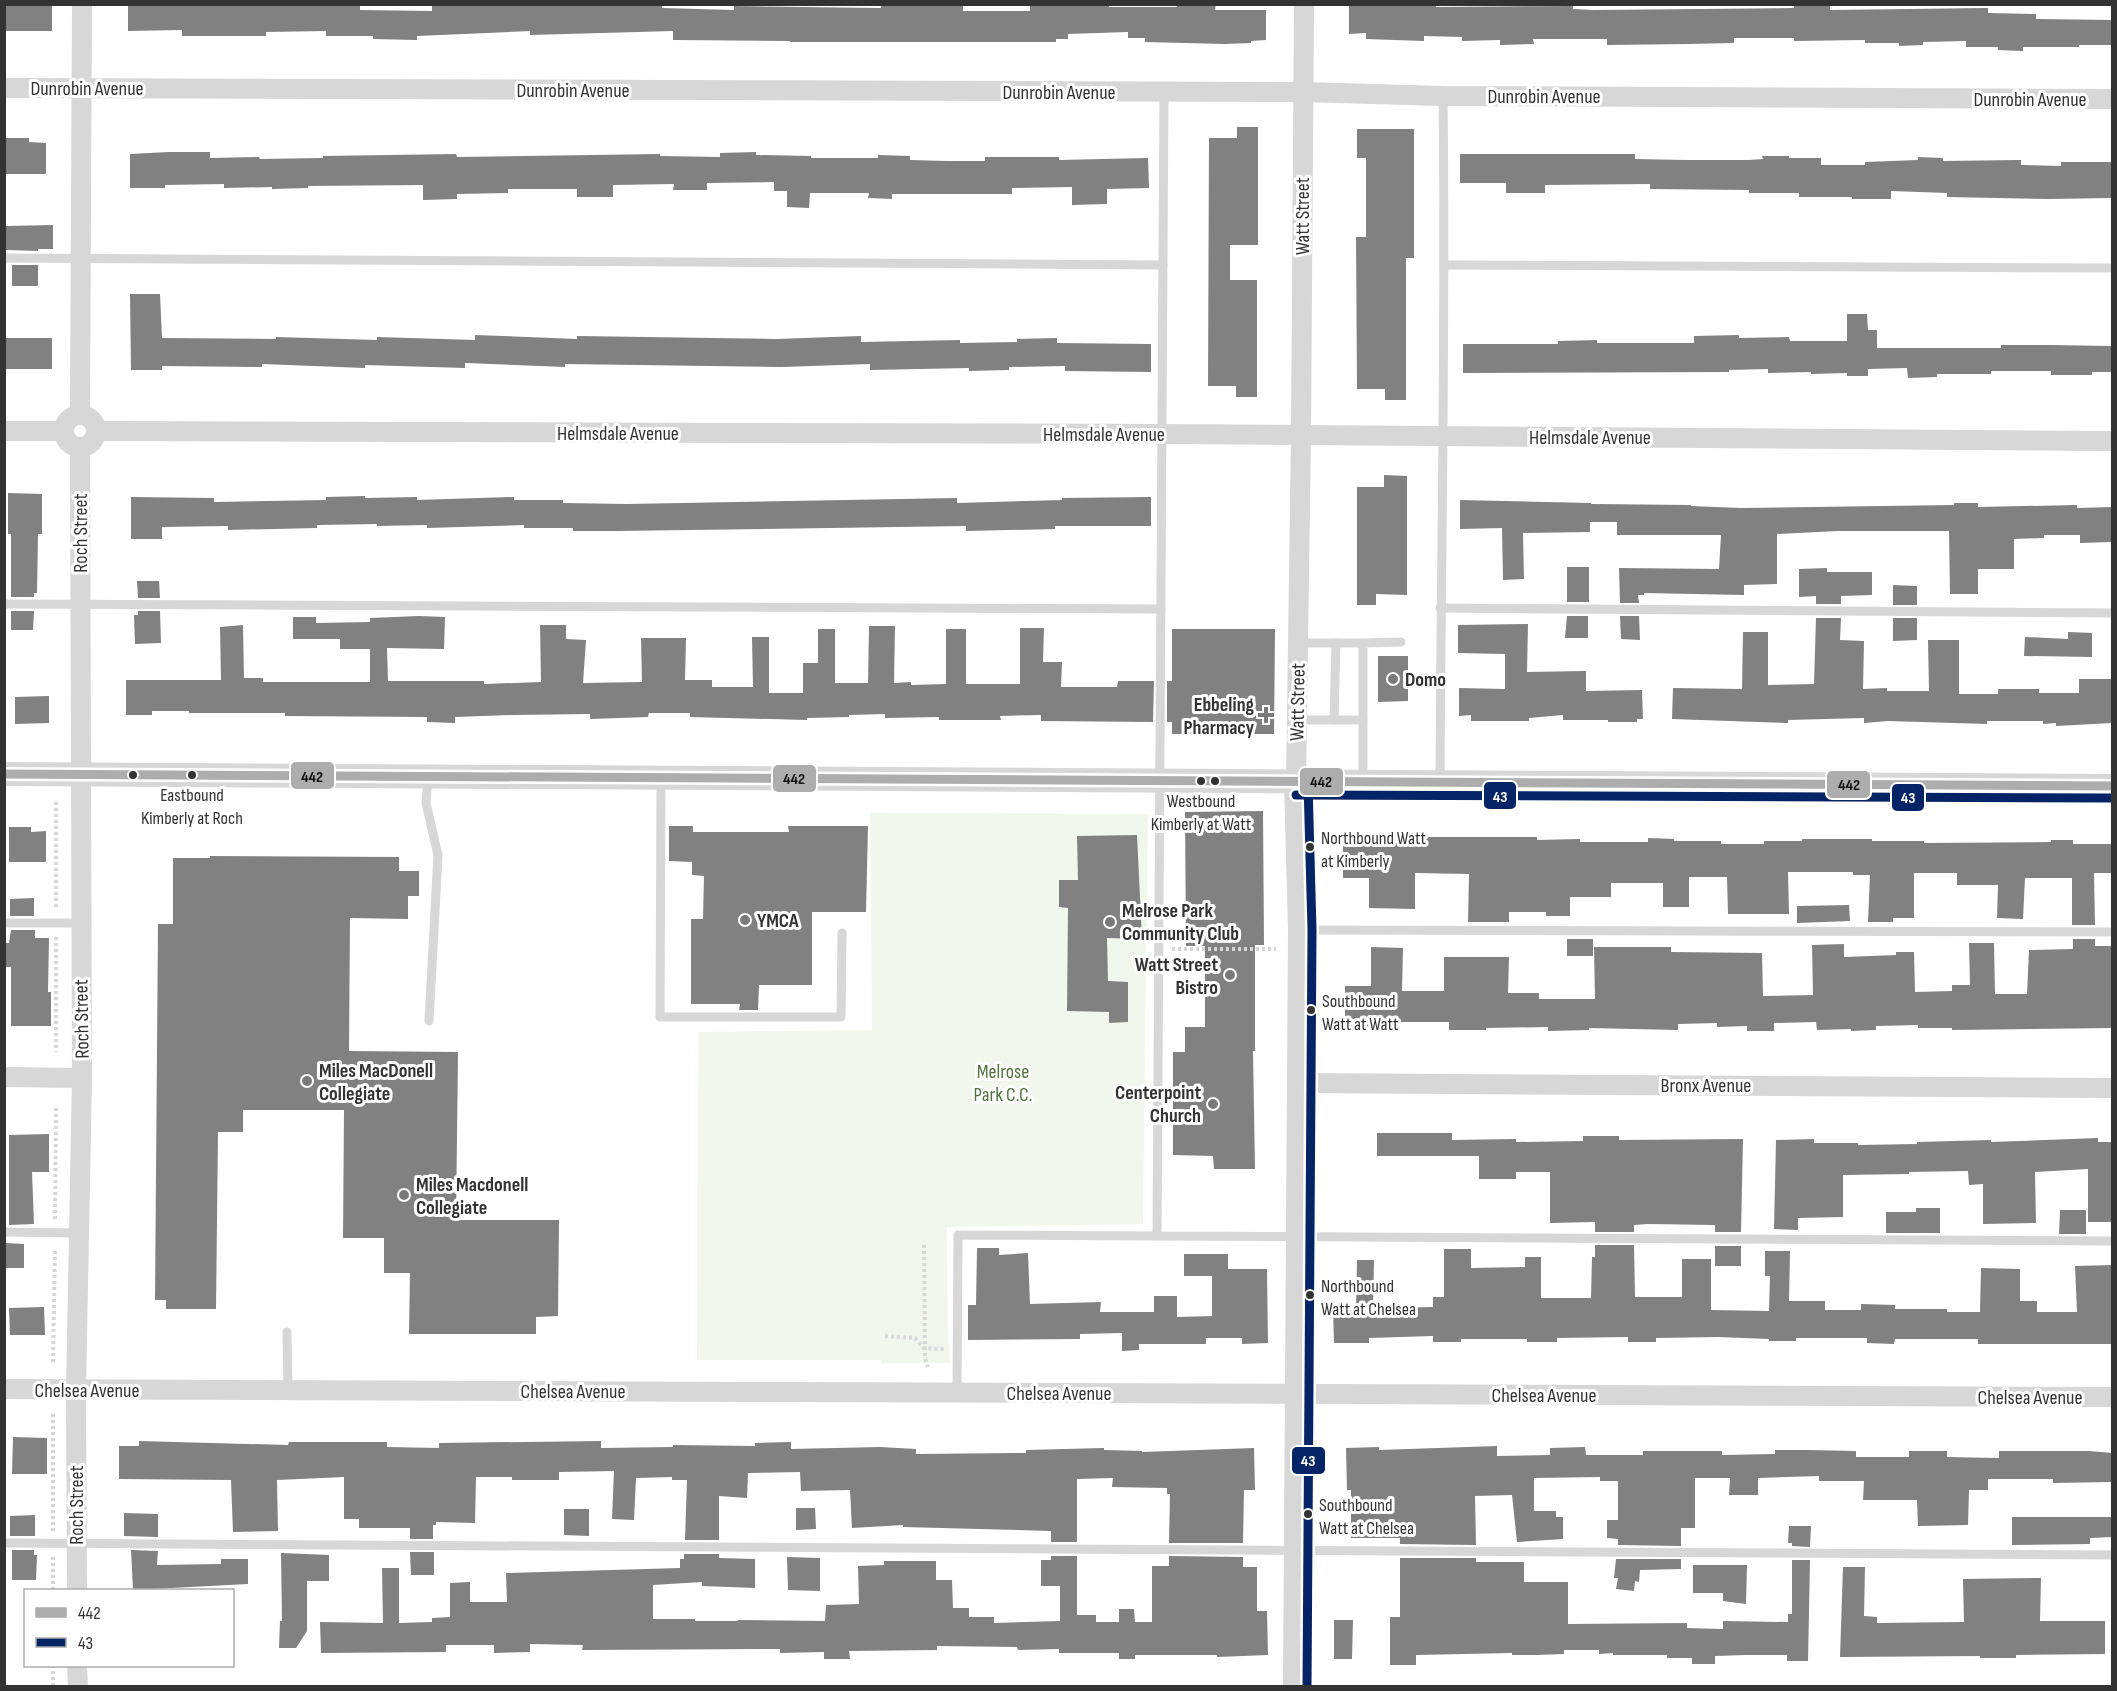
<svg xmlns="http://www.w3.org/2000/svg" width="2117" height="1691" font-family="'Sofia Sans Condensed',sans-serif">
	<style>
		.green { fill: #f2f7ee }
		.building { fill: #818181 }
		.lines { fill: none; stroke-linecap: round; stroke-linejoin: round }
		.path { stroke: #d7d7d7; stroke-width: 4; stroke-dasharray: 3 3; stroke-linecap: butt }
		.service { stroke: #d7d7d7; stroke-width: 9 }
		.minor { stroke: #d7d7d7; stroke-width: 20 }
		.tertiary { stroke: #d7d7d7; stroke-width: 24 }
		.bus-1-casing { stroke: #fff; stroke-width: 14 }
		.bus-2-casing { stroke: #fff; stroke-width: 14 }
		.bus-1 { stroke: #adadad; stroke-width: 9 }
		.bus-2 { stroke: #052465; stroke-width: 9 }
		.poi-dot { fill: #7a7a7a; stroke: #fff; stroke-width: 2 }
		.bus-dot { fill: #333; stroke: #fff; stroke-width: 2 }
		.labels { text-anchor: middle; stroke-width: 6; stroke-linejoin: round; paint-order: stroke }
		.bus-label { font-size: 18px; fill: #333; stroke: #fff; text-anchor: start }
		.street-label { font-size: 20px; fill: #333; stroke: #fff }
		.poi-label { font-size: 20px; font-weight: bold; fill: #333; stroke: #fff; text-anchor: start }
		.park-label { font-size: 20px; fill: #50733c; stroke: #fff }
		.line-badge { stroke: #fff; stroke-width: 2 }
		.badge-label { font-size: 16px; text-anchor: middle; font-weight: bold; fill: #fff }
		.pale-badge-label { font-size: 16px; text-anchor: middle; font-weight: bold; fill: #111 }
	</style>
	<rect width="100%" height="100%" fill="#fff"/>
	<path class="green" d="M870,813l278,1 -5,410 -196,3 1,116 2,1v19h-68l-1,-3h-184l1,-328 174,-2z"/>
	<g class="building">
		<rect x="4" y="4" width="48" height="27"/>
		<path d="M128,4h232v6l72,1v-5l50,-2h180v4l72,2v-4l147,2v-4h34l48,2v5h67v-5l79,-2v3h68v-3h39l-1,6h51v30l-15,1v2l-26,1 -80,-2v-4h-17v-6l-60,2v5h-12v3h-266v-1l-117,-1v-9l-143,4v-4l-113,5v4l-44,-1v-3h-47v-5l-60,1v4h-84v-6l-54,1z"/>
		<path d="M1349,4l87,1v2l137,-1v3l20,1 201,-2v-3h36v5l158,-2v5l48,1v5l76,1v25h-33v2h-56v4l-25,-1v-3h-32v-6l-43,1v3l-24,1v-3h-34v-3l-71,1v-3h-60v5l-46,1 -81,1v-6h-74l1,5 -34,1v-5l-38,1v-4l-38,-1v5l-58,-2v-6l-17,1z"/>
		<path d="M1237,127h21v118h-28v35h27v117h-21v-11h-28l1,-248h28z"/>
		<path d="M1357,129h57v129h-8v142h-21v-11h-28l-1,-152h10v-79h-9z"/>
		<path d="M4,138h25v4l17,1v31h-42z"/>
		<path d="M169,152h41v6l49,-1 1,2 63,-1v-2l133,-2 1,3 203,-3v2l60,1v-4l36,-1v3l55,1v2h67v-3l32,1v4l37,1h38v-4h74v3l89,-2 1,30 -42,1v15l-35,1v-18l-60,1v6h-120v5l-24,-1 1,-5h-59l-1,15 -22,-1v-16h-13v-9l-67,1v7h-34l1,-6 -61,1v12h-36v-8h-69v4l-51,1v5l-34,1v-15l-115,1v2l-36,1v-2l-48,1v-4l-59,1v3h-35v-34z"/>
		<path d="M1460,154h175v5l51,1h63l14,-1 -1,-3h27v2h32v7h44v-3l53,-2v-3l25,1v3l78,-1v5l40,1v-4h51v36l-63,1 -102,-2v-4l-56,-2v8h-39v-2h-53v-4h-50v-3l-99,-1v-5l-105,1v8h-39v-10h-46z"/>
		<path d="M53,225v24h-15v2l-32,-1v-24z"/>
		<rect x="12" y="265" width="26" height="21"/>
		<path d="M130,294h30l2,44 114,1v-2l101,3v-3l98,3v-5l102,4v-3l200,3 84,-3v6l99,-2v3l57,-1v-3l40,-1v5l94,1v28l-86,-1v-5l-56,1v3l-40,1v-3l-99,2v-6l-88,3 -217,-3v3l-100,-4v5l-100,-3v3l-103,-4v3l-100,-1v4h-31z"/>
		<path d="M1847,314h20l1,16h9v18h124v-3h50l61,1v26h-20v3h-41v-4h-60v3h-54v3l-29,1 -1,-10 -39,1v7h-21v-3l-36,1v-2l-43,1v-4l-39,1v2l-266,1v-29h95v-3l39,-1v3h97v-7l45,-1v3l50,-1 1,4h57z"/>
		<rect x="6" y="338" width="46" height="31"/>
		<path d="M1384,475l23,1v119l-31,-1v11h-19v-118h27z"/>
		<path d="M8,493l34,1v40h-4l-1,59h-3v4h-23v-63h-3z"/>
		<path d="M365,496v2l52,-1v3l97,-3v3h49v3l64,1 330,-6v5l105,-3v-2l89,-1v29h-96v3l-89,2v-5l-350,5h-43v-3h-49v-3l-97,3v-3l-50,1v-2l-60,1v3l-89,2v-4l-66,1v12h-31v-42l83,1v4l112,-2v-3z"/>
		<path d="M1460,500l131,3v1l100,1v1l50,2 213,-3v-2h24v4l99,-2v3l35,-1v35l-32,1v-8h-36v3l-30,1v30h-36v25h-28l-1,-63h-111l-61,3v50l-33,1v10l-100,-2v2h-6l1,8h-19l-1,-35 100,1 2,-34h-104v-13h-27v10l-67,1 1,46 -21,1 -1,-52 -42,1z"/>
		<rect x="1567" y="567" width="22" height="35"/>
		<path d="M1827,568v4h45v23l-31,1v8h-25v-8l-17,1v-28z"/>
		<path d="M137,581h22l1,17h-22z"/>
		<path d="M1893,585l24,1v19h-24z"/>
		<path d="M11,611h23l-1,19h-22z"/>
		<path d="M138,611h22l1,32 -26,1 -1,-29h4z"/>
		<path d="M419,616l26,1 -1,32 -57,-1 1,33h96v3l57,-2 -1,-57h26v14l20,1 -3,43 59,-1 -1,-44h45l-1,42h27v7h41l-1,-50h17v56h34v-30h15v-34h17v54h33l1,-57h26l-1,57 17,-1v3l35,-1v-55h20v55h54v-56h24l-1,34h19l-1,25h56l1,-6h36l-1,41 -112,-1v-6l-41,1 1,4h-62v-3l-54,1v-4l-36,1v2l-42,1v2l-117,-3v-4h-41l-1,4 -58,2v-5l-78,1 -57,2v6l-28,-1v-5l-142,-1v-3h-96v-2h-37v4h-26v-35h95l-1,-53 23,-2 1,53h19v4h107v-33h-30v-10h-47v-22h23v6l54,-1v-4z"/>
		<path d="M1567,616h21v22h-23z"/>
		<path d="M1620,616h19l1,24 -19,-1z"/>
		<path d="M1816,618h25l-1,22 24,1 -1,48 24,-1v3h42l-1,-51h31v54h39v-5h41v4h40v-14h33v44l-56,3v-3l-13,1v-3h-56v3l-99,-3 -24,2v-5l-76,2v3l-116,-4 1,-31 69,1 1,-57h25v53l46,-1z"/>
		<path d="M1893,618h24v22l-24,1z"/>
		<path d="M1528,624l-1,48 59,-1v20l56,-1 1,29h-6v3h-29v-2h-45v-5l-34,3v3h-58v-6l-12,1v-28l46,1v-35l-47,-1v-28z"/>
		<path d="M1172,629h103l-1,105h-102v-12h-5v-41h5z"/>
		<path d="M2068,632l24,1v24l-68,-1 1,-19 43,2z"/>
		<path d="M1378,656h30v45l-30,1z"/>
		<path d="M49,696v27l-34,1v-27z"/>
		<path d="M1263,811l1,134h-9v106h-2l2,118h-41l-1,-13 -40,-1v-103h12v-25h20v-81h-19l-1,-134z"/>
		<path d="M669,826h24v6h96l-1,-6h80l-2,86h-54v73h-53l-1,25h-19l1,-6h-49v-85h12l1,-43 -12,-1v-13l-23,-1z"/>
		<path d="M9,827h22v5l15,-1v31h-37z"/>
		<path d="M1137,835l5,104 -35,-1 1,43 20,1v40l-19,1v-11l-42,-1 1,-103 -9,-1v-27h19l-1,-44z"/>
		<path d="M1409,837h128v3l43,-1v3h68v-4l26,1v2h47v3h43v-3h38v-2h70v2h52v2l127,-1v-2h22v4h39v29h-18l1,52h-23v-47h-47l-2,41 -26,-1 1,-33h-41v-12h-43v45h-21v4h-25l2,-47h-17v-3h-65l1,42h-61l-1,-37h-38v30h-26v-24h-52v14h-41v19h-24v-4h-37v10h-41l1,-48 -54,-1v36l-46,-1v-30h-26v-37h66z"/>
		<path d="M210,856l189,1v14h20v25h-11v23l-58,-1 -1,133 109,1 -2,168h103l-1,96 -22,1v17h-127l1,-61h-26v-35h-41l1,-128h-101v22h-25l-2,177h-50v-9h-11l3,-376h15v-66h37z"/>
		<path d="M34,898v18h-24v-17z"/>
		<path d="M1849,905l1,16 -53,2v-17z"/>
		<path d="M11,930h24v8h14l-1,54h3v34h-40v-59h-7v-24h5z"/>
		<rect x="1567" y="939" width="26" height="17"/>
		<path d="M2073,939h22v7h17v82l-160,2v-2h-34v-3l-42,1v4l-25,1v-2l-34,1 -1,-8 -42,1v8h-27v-5l-30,1v-4l-39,1v6l-89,-2v2l-41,1v-4l-62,1v2h-37v-8h-70v5h-34v-41h26v-39l32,1 -1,43h42v-34h65l-1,36h31v6h56l-1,-52h77v5l91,1 1,43 50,-1 -1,-50 32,-1v13l52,-2v-3h18l1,40 37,-1v-6h18l-1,-42h25l1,51h32l2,-44 44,-1z"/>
		<path d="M1377,1133h75v7l64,-1v3l67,-1v-5h36v4l124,-1 -2,93h-26v-7l-67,-1 -14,1v7h-39v-10l-45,1v-51h-34v7h-37v-23h-102z"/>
		<path d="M49,1134v38h-17l2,52 -25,1v-90z"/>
		<path d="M2098,1138v4h14v80h-24v-53l-53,3 1,51 -53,1v-40l-14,1 -1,-14 -59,1v2l-66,1v42l-45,1v12l-24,-1 2,-89 38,-1v4h44v2l59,-1v-2l74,-2v2z"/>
		<path d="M1916,1208h24v25h-54v-21h30z"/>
		<path d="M2060,1210h26v24h-27z"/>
		<path d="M5,1243l19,1v24h-19z"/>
		<path d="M1595,1245h39l1,52h47v-38h29v51l58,1 1,-35h-5v-25h25l-1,50h36v9h36v-6l34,1v4h52v3h33l1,-44 39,1v32h17v11h40l-2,-46 37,-1v79h-134v-5h-83l-1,5 -27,-1v-5h-71v3h-27v-2l-51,-2 -62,1v4h-28v-5l-71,1v4h-30v-3h-66v3h-28v-6l-64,2v5h-35l-1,-33h23l1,-50h17l-1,48 60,-1v-10h11v-48h27v19l54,-1v-10h16v41h50l1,-41h3z"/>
		<rect x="1715" y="1246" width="26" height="20"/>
		<path d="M977,1248h22v7l29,-2 2,51 71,-2 -1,10h54v-16h23v21l35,-1v-40h-28v-22h44v15h39l1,74 -26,1v-6h-36v6h-67v6l-17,1v-18l-42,1v5l-112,1v-35h8z"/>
		<path d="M44,1307l1,28h-35l-1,-27z"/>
		<path d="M13,1437l34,1v36h-35z"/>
		<path d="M139,1441l149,4 1,-3h98v5l52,1v-5l162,-2v7l72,-1v-2l82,1v-3l36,-1v7l89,-2 36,2v5l110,-1v-3l78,-2v2l38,1v1l112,-4 1,42h-11l-1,53h-74l1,-49h-3v-6l-55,-1 1,-9 -36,1v63h-26v-11l-148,-4v-2l-51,3 -2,-38 -49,1 -1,-19 -52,1 -1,25 -28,-2v44h-34l2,-60h-15v-3l-36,1 -2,42 -22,-1 2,-48 -55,1v8h-47v-3h-36l-1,46 -39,-1v3h-3v14h-23v-11h-51v-9h-15v-42l-67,3 1,51 -45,1 -2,-52 -112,-1v-33h20z"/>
		<path d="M1497,1446v10l53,-1v-7l35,-1 1,8h57v-4h79v4l53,-1v-4h33l48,1v6h53v-6h38v6l52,1v-7h90l23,2v29l-59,1v-4h-65v11h-19l-1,35 -50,1 -1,-26h-54l1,-19h-45v-5l-61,2v17h-29l1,-17h-35v50h-14v18l-63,-1v-6l-11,-1v-18h11v-39h-18v-4l-66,1v33h22v6h7v22l-46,3 -5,-47 -37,1 1,49 -76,-1v-6h-49v-48h-4l-1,-42 33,-1v3z"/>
		<path d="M796,1508h19l1,21 -20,1z"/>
		<path d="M564,1509h25v27l-25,-1z"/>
		<path d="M124,1513l34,1v23l-34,-1z"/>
		<path d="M35,1515v21h-25v-20z"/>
		<path d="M2012,1517h100v20l-22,1v6l-78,1z"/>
		<path d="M1789,1526h22l-1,21 -18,-1v-3h-4z"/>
		<path d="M12,1550h22v5h3l-1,25h-24z"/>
		<path d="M131,1550l27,1 -1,14 64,-1v-5h27v25l-115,6z"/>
		<path d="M410,1552h24v23h-23z"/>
		<path d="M281,1553l48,2v26h-22v50l-11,17h-17l1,-27h2z"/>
		<path d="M684,1554h35v4l36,1v29l-53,-2v-4l-49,3v34h42v2h43v-1l87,1 1,-16 33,-1 -1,-38 26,-1v-4h52v19h16l1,28h16v9h25v6l66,-2v-35h-19v-26h10v-4h26v59h19v7h23v-13h15l1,13h17v-56h17v-10l74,1v10h14v44h10l1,44 -51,2v-2h-82v4h-16v-6h-60v-4l-41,1 -1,-3 -80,-1v4l-88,1 1,8h-26v-7l-44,1v-4l-198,1 1,-5 -53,-1v8l-36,1v-8h-48v7l-125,1 -1,-31 63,1 -1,-55h17v55l33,-1v-4l18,-1v-34l20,-1v20h37l-1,-29 174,-5v-9h4z"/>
		<path d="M787,1557l33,1v33l-32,-1z"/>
		<path d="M1400,1558h76v4h48v20h44v42l119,-1v5l36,1v-8l65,1v-8h4v-54h18l-2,101h-21v-6h-41l-31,1v8h-23v-6h-25v-3h-54v-2l-14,1v-4h-35v4l-28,1h-24v-2l-96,2v10h-26v-48h10z"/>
		<path d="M1616,1559h65v10l-41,1 -1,12 -4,-1 -1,10 -18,-2 2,-11h-4z"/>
		<path d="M1693,1565h54l-1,39 -23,-3v-8h-30z"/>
		<path d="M1843,1567h22l-1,49 13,1v6l87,-1 -1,-43 78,-1 -1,43h65v33l-89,1v3h-36v-2l-140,1z"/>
		<path d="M1334,1620h19l-1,39h-18z"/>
	</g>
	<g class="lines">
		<g class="path">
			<path d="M56,802v107"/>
			<path d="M56,937v115"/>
			<path d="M1172,949h104"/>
			<path d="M55,1219l1,-113"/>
			<path d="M924,1245l1,113 3,9"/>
			<path d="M885,1336l30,2 9,10 20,1"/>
			<path d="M53,1362l2,-114"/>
			<path d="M53,1414v117"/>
			<path d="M53,1590v-34"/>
			<path d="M53,1686v-20"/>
		</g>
		<g class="service">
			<path d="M1164,92l-7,1144 955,5"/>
			<path d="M4,258l1159,7"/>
			<path d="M1445,265l667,3"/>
			<path d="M4,604l1157,5"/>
			<path d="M1440,608l672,5"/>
			<path d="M1298,643h65"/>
			<path d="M1297,720h66v60"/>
			<path d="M1334,720l2,-77"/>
			<path d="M1363,720v-77l38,-1"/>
			<path d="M428,777l-2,26 12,52 -9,166"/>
			<path d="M661,778l-1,239h181l1,-84"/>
			<path d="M1440,780c1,-228 6,-456 3,-684"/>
			<path d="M4,923h76"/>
			<path d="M1302,930l810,2"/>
			<path d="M4,1232l75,1"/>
			<path d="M287,1332l1,59"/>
			<path d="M957,1392l1,-157 199,1"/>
			<path d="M4,1543l2108,12"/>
		</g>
		<g class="minor">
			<path d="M4,88l1299,4 140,4 669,3"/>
			<circle cx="80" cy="431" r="16"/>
			<path d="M80,415l2,-411"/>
			<path d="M4,431h60"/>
			<path d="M96,431l1065,3 951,7"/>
			<path d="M1296,783l5,-348 3,-431"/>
			<path d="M4,1077l78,1"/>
			<path d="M1299,1083l813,5"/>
			<path d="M4,1389l2108,8"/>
			<path d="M77,1590l-1,-200 6,-312 -2,-630"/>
			<path d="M77,1666l1,20"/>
		</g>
		<g class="tertiary">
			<path d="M4,774l2108,12"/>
			<path d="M1295,1686l5,-756 -4,-147"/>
		</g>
		<defs>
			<path id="bus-1" d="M4,774l2108,12"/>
			<g id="bus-2">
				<path d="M1296,795l816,3"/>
				<path d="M1307,1686l5,-756 -4,-147"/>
			</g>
		</defs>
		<use href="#bus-1" class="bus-1-casing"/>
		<use href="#bus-2" class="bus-2-casing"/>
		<use href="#bus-1" class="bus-1"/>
		<use href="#bus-2" class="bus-2"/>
	</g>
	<g class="poi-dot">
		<circle cx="1393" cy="679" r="6"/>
		<path d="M1263 706h6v6h6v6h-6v6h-6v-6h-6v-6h6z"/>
		<circle cx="745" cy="920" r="6"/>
		<circle cx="1110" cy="922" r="6"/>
		<circle cx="1230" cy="975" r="6"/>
		<circle cx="307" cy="1081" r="6"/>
		<circle cx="1213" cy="1104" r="6"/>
		<circle cx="404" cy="1195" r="6"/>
	</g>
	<g class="bus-dot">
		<circle cx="133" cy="775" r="5"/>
		<circle cx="192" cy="775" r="5"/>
		<circle cx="1201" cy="781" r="5"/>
		<circle cx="1215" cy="781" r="5"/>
		<circle cx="1310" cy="847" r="5"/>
		<circle cx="1311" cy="1010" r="5"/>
		<circle cx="1310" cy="1295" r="5"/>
		<circle cx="1308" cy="1514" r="5"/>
	</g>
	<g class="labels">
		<g class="bus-label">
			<text x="192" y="801" text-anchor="middle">Eastbound<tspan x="192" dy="23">Kimberly at Roch</tspan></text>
			<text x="1201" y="807" text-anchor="middle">Westbound<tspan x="1201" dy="23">Kimberly at Watt</tspan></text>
			<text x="1321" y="844">Northbound Watt<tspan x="1321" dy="23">at Kimberly</tspan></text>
			<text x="1322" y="1007">Southbound<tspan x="1322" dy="23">Watt at Watt</tspan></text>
			<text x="1321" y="1292">Northbound<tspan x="1321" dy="23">Watt at Chelsea</tspan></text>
			<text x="1319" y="1511">Southbound<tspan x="1319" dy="23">Watt at Chelsea</tspan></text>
		</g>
		<g class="street-label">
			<text x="87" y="95">Dunrobin Avenue</text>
			<text x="573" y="97">Dunrobin Avenue</text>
			<text x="1059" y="99">Dunrobin Avenue</text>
			<text x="1544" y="103">Dunrobin Avenue</text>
			<text x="2030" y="106">Dunrobin Avenue</text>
			<text transform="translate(1302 216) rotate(-90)" y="7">Watt Street</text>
			<text x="618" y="440">Helmsdale Avenue</text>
			<text x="1104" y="441">Helmsdale Avenue</text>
			<text x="1590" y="444">Helmsdale Avenue</text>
			<text transform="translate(80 533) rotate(-90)" y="7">Roch Street</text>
			<text transform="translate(1297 702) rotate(-89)" y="7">Watt Street</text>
			<text transform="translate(81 1019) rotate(-91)" y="7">Roch Street</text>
			<text x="1706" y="1092">Bronx Avenue</text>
			<text x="87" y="1397">Chelsea Avenue</text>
			<text x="573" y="1398">Chelsea Avenue</text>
			<text x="1059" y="1400">Chelsea Avenue</text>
			<text x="1544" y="1402">Chelsea Avenue</text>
			<text x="2030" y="1404">Chelsea Avenue</text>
			<text transform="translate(76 1505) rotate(-90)" y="7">Roch Street</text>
		</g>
		<g class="poi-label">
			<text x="1405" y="686">Domo</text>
			<text x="1254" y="711" text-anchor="end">Ebbeling<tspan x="1254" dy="23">Pharmacy</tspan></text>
			<text x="1122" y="917">Melrose Park<tspan x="1122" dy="23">Community Club</tspan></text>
			<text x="757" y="927">YMCA</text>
			<text x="1218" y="971" text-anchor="end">Watt Street<tspan x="1218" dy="23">Bistro</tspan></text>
			<text x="319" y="1077">Miles MacDonell<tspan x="319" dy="23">Collegiate</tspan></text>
			<text x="1201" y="1099" text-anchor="end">Centerpoint<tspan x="1201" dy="23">Church</tspan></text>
			<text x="416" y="1191">Miles Macdonell<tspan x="416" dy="23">Collegiate</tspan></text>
		</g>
		<g class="park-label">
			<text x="1003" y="1078">Melrose<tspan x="1003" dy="23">Park C.C.</tspan></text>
		</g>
	</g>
	<g class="line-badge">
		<rect x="290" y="761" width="45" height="29" rx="6" fill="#adadad"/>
		<rect x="772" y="764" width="45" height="29" rx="6" fill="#adadad"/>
		<rect x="1299" y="767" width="45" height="29" rx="6" fill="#adadad"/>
		<rect x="1826" y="770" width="45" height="29" rx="6" fill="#adadad"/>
		<rect x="1483" y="781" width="34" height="29" rx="6" fill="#052465"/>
		<rect x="1891" y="783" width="34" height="29" rx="6" fill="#052465"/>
		<rect x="1291" y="1446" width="35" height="29" rx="6" fill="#052465"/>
	</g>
	<g class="badge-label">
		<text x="1500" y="802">43</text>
		<text x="1908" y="803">43</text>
		<text x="1308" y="1466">43</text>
	</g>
	<g class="pale-badge-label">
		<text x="312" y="782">442</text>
		<text x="794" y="784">442</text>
		<text x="1321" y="787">442</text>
		<text x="1849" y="790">442</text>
	</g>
	<rect width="2117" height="1691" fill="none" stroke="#333333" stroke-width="12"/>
	<rect x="24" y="1589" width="210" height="78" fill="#ffffff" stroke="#adadad" stroke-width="1.5"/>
	<rect x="36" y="1608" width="30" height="9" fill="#adadad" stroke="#adadad" stroke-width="1.5"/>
	<text x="78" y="1619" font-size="18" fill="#333333">442</text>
	<rect x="36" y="1638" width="30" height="9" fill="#052465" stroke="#adadad" stroke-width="1.5"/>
	<text x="78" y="1649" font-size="18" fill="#333333">43</text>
</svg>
